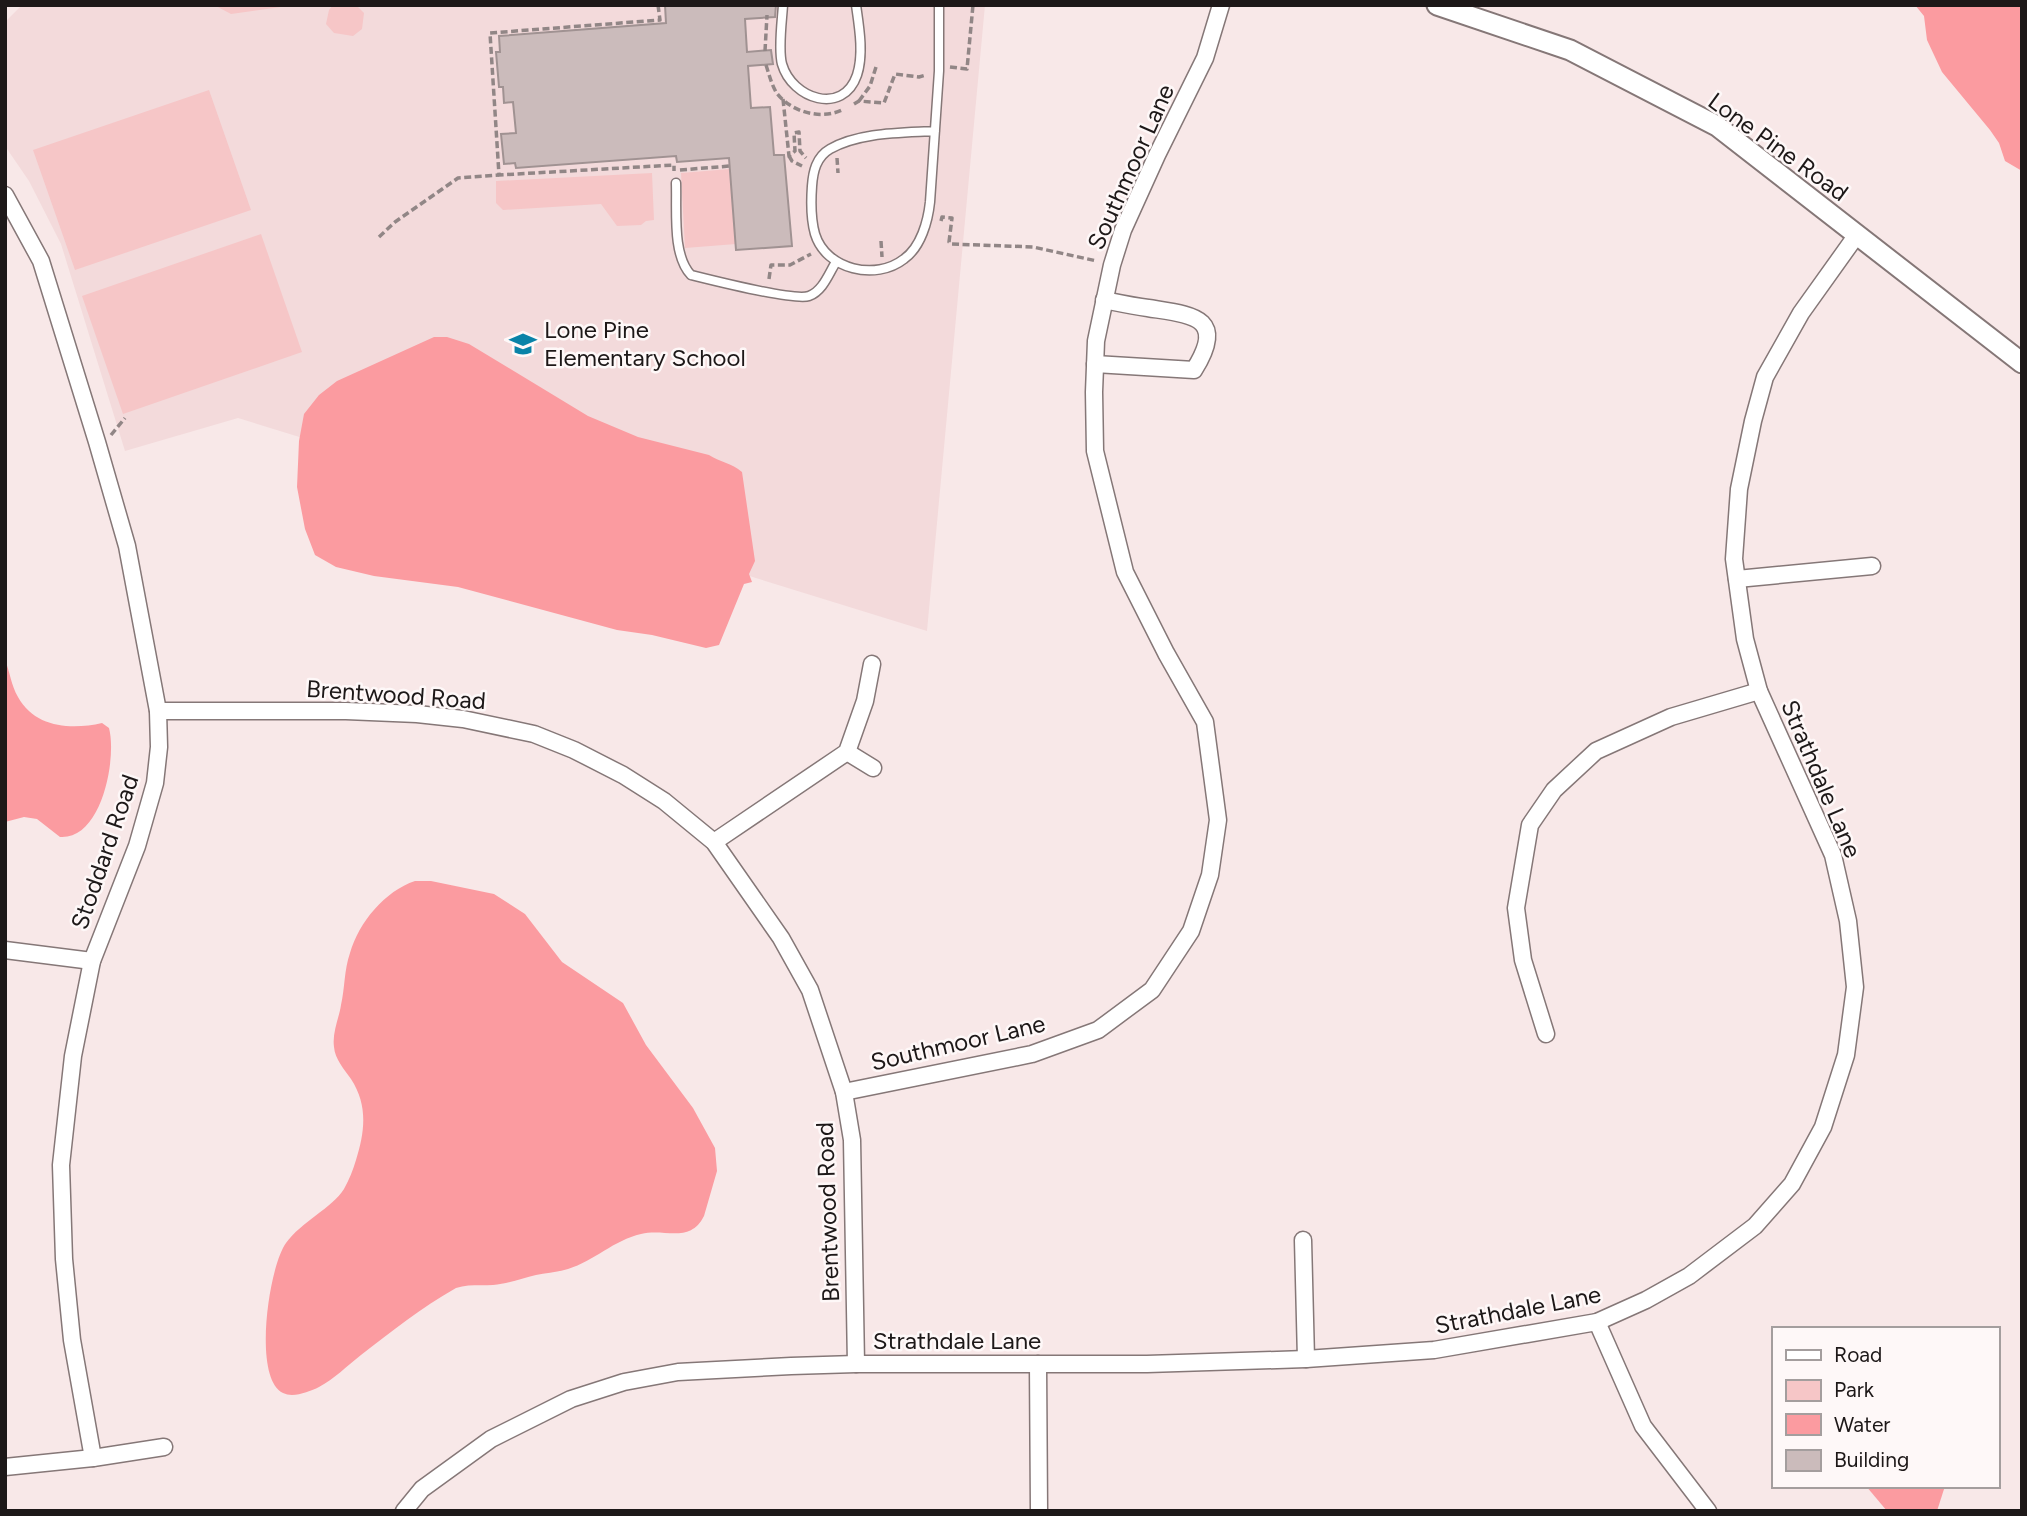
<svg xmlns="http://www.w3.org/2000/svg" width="2027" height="1516" font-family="Figtree,sans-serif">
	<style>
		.built { fill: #f3dadb }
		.green { fill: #f6c6c7 }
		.water { fill: #fb9ba0 }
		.building { fill: #cbbbbb; stroke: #a09292; stroke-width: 2 }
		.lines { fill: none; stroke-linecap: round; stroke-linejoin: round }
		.service-casing { stroke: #857777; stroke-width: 11 }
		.minor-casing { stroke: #857777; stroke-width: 19 }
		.tertiary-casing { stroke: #857777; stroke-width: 23 }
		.path { stroke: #918686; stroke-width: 3.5; stroke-dasharray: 7 3.5; stroke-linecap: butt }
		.service { stroke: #fff; stroke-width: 8 }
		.minor { stroke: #fff; stroke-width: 16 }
		.tertiary { stroke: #fff; stroke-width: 19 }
		.labels { text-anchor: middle; stroke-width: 5; stroke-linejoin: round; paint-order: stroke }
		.street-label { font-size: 24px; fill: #1d1818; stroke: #fef8f8 }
		.poi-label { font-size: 24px; fill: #1d1818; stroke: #fef8f8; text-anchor: start }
	</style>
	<rect width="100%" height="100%" fill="#f8e8e8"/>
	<path class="built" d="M22,5h963l-58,626 -689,-213 -113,33 -64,-207 -32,-63 -24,-35v-124z"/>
	<g class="green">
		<path d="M214,5h81l-64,9z"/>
		<path d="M333,5h23l8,8 -2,16 -9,7 -19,-3 -8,-9 3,-14z"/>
		<path d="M209,90l42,120 -176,60 -42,-120z"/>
		<path d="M730,169l6,75 -51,4 -4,-75z"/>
		<path d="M652,173l2,47 -8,1 -5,4 -24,1 -16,-22 -98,6 -7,-7v-22z"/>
		<path d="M261,234l41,118 -179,62 -41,-118z"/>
	</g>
	<g class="water">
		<path d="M1915,5h107v166l-17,-10 -6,-18 -9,-13 -48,-58 -15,-32 -3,-24z"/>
		<path d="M434,337h13l22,7 119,72 50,21 71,18c10,7 23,8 33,17l13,89 -6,13 3,8 -8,2 -25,61 -13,3 -54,-13 -35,-5 -159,-43 -84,-11 -38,-9 -21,-12 -10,-26 -8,-42 2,-46 5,-27 15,-19 18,-14z"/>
		<path d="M5,660c5,12 6,25 13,37 17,31 54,33 84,26l7,5c8,30 -7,112 -49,109l-23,-18 -13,-2 -19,5z"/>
		<path d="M415,881h16l63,13 31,20 37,48 61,41 23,42 47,63 22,40 2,23 -13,45c-14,28 -39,12 -63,18 -27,6 -47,27 -73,35 -10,3 -22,4 -32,6 -14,3 -28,9 -43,10 -12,1 -25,-1 -37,3 -34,19 -65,44 -95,67 -14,11 -27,24 -42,32 -10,5 -26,11 -36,6 -31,-15 -14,-127 3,-150 15,-21 46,-35 58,-54 5,-9 9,-19 12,-29 9,-29 12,-55 -5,-81 -7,-10 -16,-20 -17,-32 -2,-14 5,-29 7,-42 4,-17 3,-35 9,-52 9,-31 35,-62 65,-72z"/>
		<path d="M1866,1486h79l-8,25h-50z"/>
	</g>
	<path class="building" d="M665,5h111l-1,12 -30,2 2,33 24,-2 2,14 -25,2 3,42 19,-1 4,48h10l8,91 -56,4 -7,-92 -52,4 -1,-6 -160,12 -1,-5 -11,1 -3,-30 15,-1 -3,-31 -9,1 -1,-16h-4l-3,-35h4l-1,-16 167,-13z"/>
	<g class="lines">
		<defs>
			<g id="service">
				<path d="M783,5c-1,16 -5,44 -1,59 10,35 61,52 75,11 7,-21 2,-49 -1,-70"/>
				<path d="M935,131c-33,2 -75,1 -105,18 -14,8 -17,23 -18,37 -1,14 -1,34 3,48 11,36 61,47 89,25 17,-12 24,-38 26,-57l9,-131v-66"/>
				<path d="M676,183c1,28 -4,72 15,92 20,5 103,26 118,21 14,-5 20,-23 27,-34"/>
			</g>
			<g id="minor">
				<path d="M5,195l36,66 56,181 30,104 31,165 1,36 -4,36 -18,63 -45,115 -19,95 -12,109 3,94 8,81 21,118"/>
				<path d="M1095,364l99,6c34,-54 -3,-55 -46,-62 -15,-2 -29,-5 -44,-8"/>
				<path d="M1737,579l135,-13"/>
				<path d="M158,711h188l71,3 46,5 71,15 40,16 49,25 41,26 50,41 67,96 29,52 34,102 8,48 4,224"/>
				<path d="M847,752l26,16"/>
				<path d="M714,842l133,-90 18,-51 7,-37"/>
				<path d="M5,950l87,11"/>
				<path d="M1546,1034l-23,-74 -7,-52 14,-83 24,-35 42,-39 75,-34 88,-26"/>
				<path d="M844,1092l188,-38 66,-24 54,-40 39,-59 19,-56 8,-55 -13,-98 -39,-69 -41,-81 -30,-121 -1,-59 2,-51 16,-76 11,-35 34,-75 48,-97 16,-53"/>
				<path d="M1303,1240l3,119"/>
				<path d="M1597,1322l46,104 65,85"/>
				<path d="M1038,1364l1,147"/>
				<path d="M5,1467l88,-9 71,-11"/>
				<path d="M404,1511l18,-22 69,-50 80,-40 53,-17 54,-10 113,-6 65,-2h291l159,-5 128,-9 163,-28 49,-22 43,-24 66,-50 37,-42 31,-57 23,-72 9,-68 -7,-66 -15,-66 -74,-164 -14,-52 -11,-80 5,-70 14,-68 12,-44 36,-64 55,-77"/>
			</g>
			<path id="tertiary" d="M1437,5l133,45 147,76 305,237"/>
		</defs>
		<use href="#service" class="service-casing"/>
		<use href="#minor" class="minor-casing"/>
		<use href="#tertiary" class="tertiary-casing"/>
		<g class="path">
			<path d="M658,5l2,15 -170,13 9,142 175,-10v6"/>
			<path d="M765,51l2,-36"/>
			<path d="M766,65c3,9 5,18 10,27 14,20 46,29 68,17"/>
			<path d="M950,67l17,2 6,-64"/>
			<path d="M783,99l6,57 6,-5 -1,-18 5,-1 1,19 6,7"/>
			<path d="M859,101l11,-15 6,-19"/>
			<path d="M854,104l5,-3 25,2 11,-29 24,3 7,-2"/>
			<path d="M789,156l3,5 10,5"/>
			<path d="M837,158l1,15"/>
			<path d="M680,170l50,-4"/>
			<path d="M941,221l1,-4 10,1 -3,24 3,2 81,3 64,14"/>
			<path d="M379,237l16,-15 63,-44 41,-3"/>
			<path d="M881,241l1,16"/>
			<path d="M769,279l2,-14h19l21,-11"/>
			<path d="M111,435l14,-17"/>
		</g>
		<use href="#service" class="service"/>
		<use href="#minor" class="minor"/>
		<use href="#tertiary" class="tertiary"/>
	</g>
	<defs>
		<symbol id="school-bare" viewBox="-9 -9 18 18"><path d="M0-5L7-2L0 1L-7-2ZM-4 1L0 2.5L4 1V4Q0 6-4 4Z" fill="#0983a8" stroke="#fef8f8" stroke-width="2.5" paint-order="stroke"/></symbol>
	</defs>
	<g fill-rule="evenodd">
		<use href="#school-bare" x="504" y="325" width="38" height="38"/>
	</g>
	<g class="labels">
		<g class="street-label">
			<text transform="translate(1778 147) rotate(36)" y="8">Lone Pine Road</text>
			<text transform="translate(1131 167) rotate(-66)" y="8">Southmoor Lane</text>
			<text transform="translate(396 695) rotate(4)" y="8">Brentwood Road</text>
			<text transform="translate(1821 779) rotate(67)" y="8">Strathdale Lane</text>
			<text transform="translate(105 852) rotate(-71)" y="8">Stoddard Road</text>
			<text transform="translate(958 1043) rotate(-13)" y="8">Southmoor Lane</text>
			<text transform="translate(828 1212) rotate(-92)" y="8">Brentwood Road</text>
			<text transform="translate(1518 1310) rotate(-11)" y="8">Strathdale Lane</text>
			<text x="957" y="1349">Strathdale Lane</text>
		</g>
		<g class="poi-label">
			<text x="544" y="338">Lone Pine<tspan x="544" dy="28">Elementary School</tspan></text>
		</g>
	</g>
	<rect width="2027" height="1516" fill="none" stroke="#1d1818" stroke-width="14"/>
	<rect x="1772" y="1327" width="228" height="161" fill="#fef8f8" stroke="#a49e9e" stroke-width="2"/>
	<rect x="1786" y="1350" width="35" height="10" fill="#ffffff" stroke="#a49e9e" stroke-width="2"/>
	<text x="1834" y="1362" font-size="21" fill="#1d1818">Road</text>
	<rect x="1786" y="1380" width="35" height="21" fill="#f6c6c7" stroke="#a49e9e" stroke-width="2"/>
	<text x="1834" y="1397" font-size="21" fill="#1d1818">Park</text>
	<rect x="1786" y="1414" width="35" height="21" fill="#fb9ba0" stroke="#a49e9e" stroke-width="2"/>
	<text x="1834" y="1432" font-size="21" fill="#1d1818">Water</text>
	<rect x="1786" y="1450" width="35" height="21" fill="#cbbbbb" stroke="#a49e9e" stroke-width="2"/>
	<text x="1834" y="1467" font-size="21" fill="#1d1818">Building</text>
</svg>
